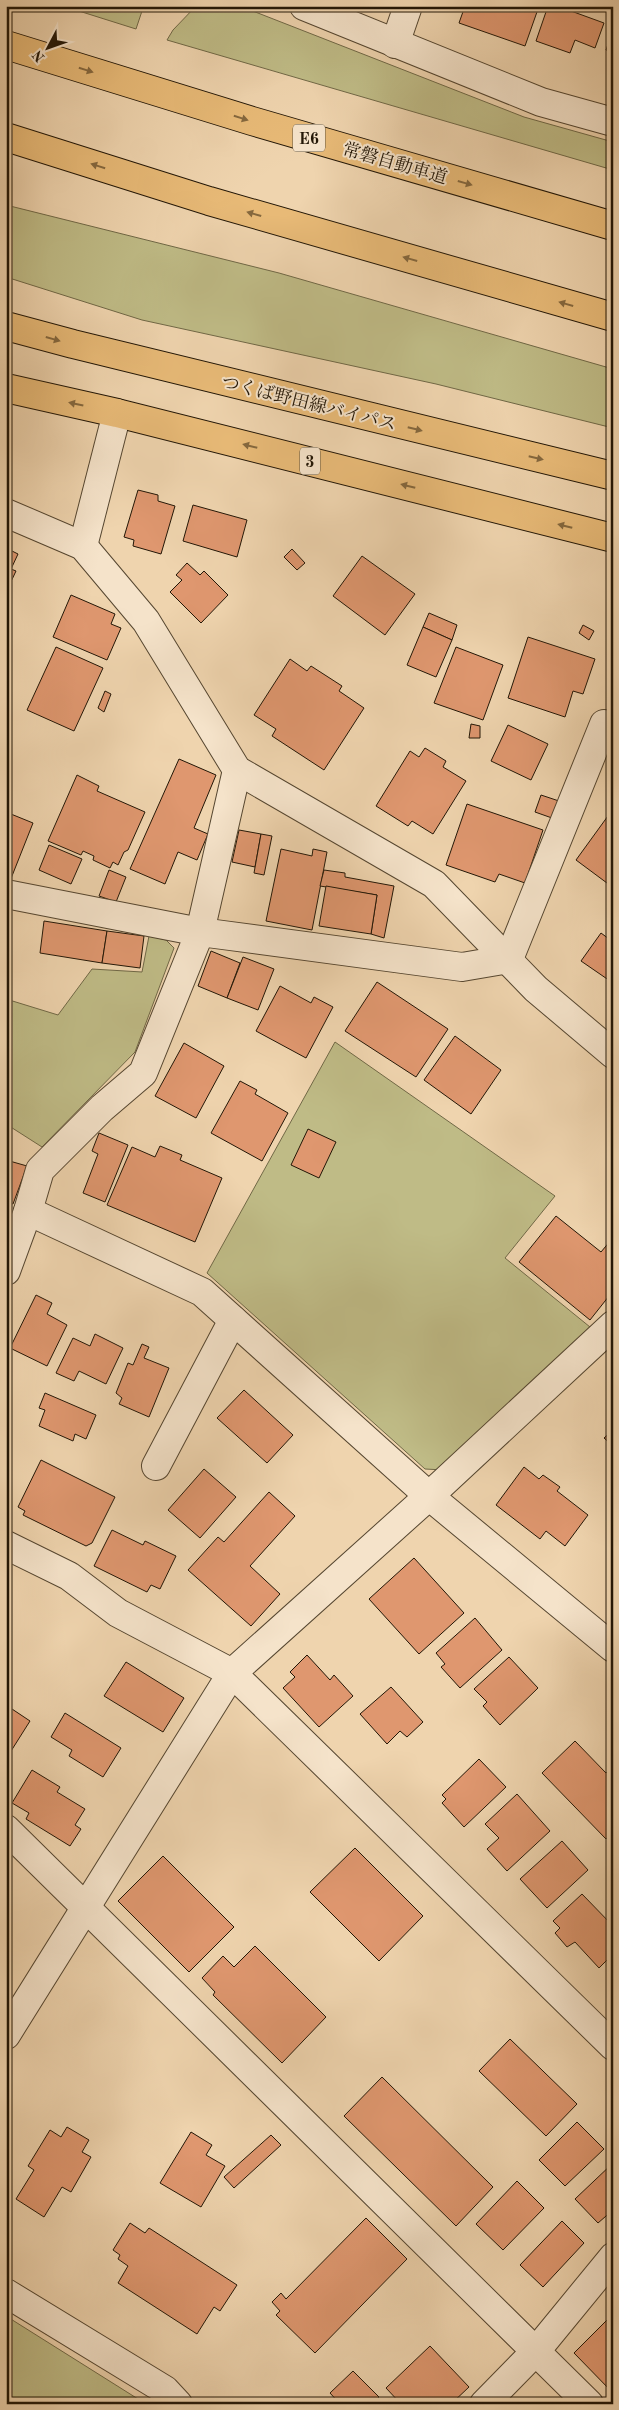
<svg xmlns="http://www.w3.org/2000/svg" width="619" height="2410" font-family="'Old Standard TT','Noto Serif JP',serif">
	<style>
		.green { fill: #bfbb86; stroke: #706846 }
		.building { fill: #df976f; stroke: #221606 }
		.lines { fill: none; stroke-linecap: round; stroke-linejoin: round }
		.minor-casing { stroke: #554630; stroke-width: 30 }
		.major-casing { stroke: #221606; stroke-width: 30 }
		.highway-casing { stroke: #221606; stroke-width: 30 }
		.minor { stroke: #f5e3ca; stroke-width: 28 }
		.major { stroke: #e8ba77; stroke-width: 28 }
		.highway { stroke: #e8ba77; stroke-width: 28 }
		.oneway { fill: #85683e }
		.labels { text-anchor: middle; stroke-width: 4; stroke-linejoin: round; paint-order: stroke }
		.shield { fill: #f5e3ca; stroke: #615441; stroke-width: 1 }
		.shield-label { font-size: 16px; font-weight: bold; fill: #221606 }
		.street-label { font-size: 18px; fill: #221606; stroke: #f5e3ca }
	</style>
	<rect width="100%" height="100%" fill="#efd4ae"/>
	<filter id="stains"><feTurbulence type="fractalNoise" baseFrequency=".004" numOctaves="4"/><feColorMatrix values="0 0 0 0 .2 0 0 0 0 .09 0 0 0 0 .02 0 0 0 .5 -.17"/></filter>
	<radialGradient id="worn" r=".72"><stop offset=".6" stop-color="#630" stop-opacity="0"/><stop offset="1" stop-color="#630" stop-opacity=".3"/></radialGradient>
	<g class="green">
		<path d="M63,6h80v2l-7,21z"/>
		<path d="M196,6h44l284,111 89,25v28l-446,-130 6,-10z"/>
		<path d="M6,205l273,68 334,96v59l-177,-44 -294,-64 -136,-43z"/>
		<path d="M149,936l17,4 8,8 -39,104 -93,95 -36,-23v-125l52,16 34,-46 50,3z"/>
		<path d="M335,1042l220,154 -50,62 85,69 -146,143 -19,-1 -218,-196z"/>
		<path d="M6,2316l140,88h-140z"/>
	</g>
	<g class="building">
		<path d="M465,6h65l8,3 -13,37 -66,-23z"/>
		<path d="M548,6h24l-1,5 33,12 -9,25 -20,-8 -5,13 -34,-12z"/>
		<path d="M613,29v23l-7,-2z"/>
		<path d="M138,490l20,5v6l17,5 -14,48 -28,-8 1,-6 -10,-3z"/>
		<path d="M193,505l54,15 -10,37 -54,-16z"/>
		<path d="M6,548l12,6 -7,15 5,2 -9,19z"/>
		<path d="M292,549l13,14 -8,7 -13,-13z"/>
		<path d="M362,556l53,38 -30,41 -52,-39z"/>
		<path d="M187,563l13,12 4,-4 24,24 -27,28 -31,-31 12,-12 -6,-5z"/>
		<path d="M71,595l44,19 -4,10 10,4 -14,32 -54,-23z"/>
		<path d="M429,613l28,12 -5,15 -29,-13z"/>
		<path d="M583,625l11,6 -5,9 -10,-7z"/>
		<path d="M423,627l29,13 -16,37 -29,-12z"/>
		<path d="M528,637l67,22 -12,35 -10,-3 -8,26 -57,-19z"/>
		<path d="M56,647l47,21 -29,63 -47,-21z"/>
		<path d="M456,647l47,18 -20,55 -49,-17z"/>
		<path d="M290,659l17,12 4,-5 31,20 -3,5 25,17 -40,62 -52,-34 4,-7 -22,-14z"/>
		<path d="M105,691l6,3 -7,18 -6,-4z"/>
		<path d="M471,724l9,2v12h-11z"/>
		<path d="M508,725l40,19 -17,36 -40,-19z"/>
		<path d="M425,748l21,13 -3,6 23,14 -33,53 -21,-13 -4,5 -32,-20 34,-55 9,6z"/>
		<path d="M179,759l37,16 -22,53 14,6 -11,26 -19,-8 -13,32 -35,-15z"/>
		<path d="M77,775l22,11 -2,5 48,21 -17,38 -4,2 -6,13 -5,-3 -3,6 -17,-8 1,-4 -11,-5 -2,4 -33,-14z"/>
		<path d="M541,795l18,6 -7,17 -17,-6z"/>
		<path d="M467,804l76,26 -18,53 -26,-9 -4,8 -49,-17z"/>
		<path d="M613,809v75l-2,2 -35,-26z"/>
		<path d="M6,812l27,11 -23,58 -4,-2z"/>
		<path d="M239,830l22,4 -6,33 -23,-5z"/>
		<path d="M261,834l11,2 -8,39 -10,-2z"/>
		<path d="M49,845l33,14 -11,25 -32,-14z"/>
		<path d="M281,849l31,7 1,-7 14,3 -15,78 -46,-9z"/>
		<path d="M109,870l17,7 -10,25 -17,-6z"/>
		<path d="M324,870l21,3v4l49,9 -10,52 -13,-4 6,-39 -57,-9z"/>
		<path d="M326,886l51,9 -6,39 -52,-8z"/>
		<path d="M44,921l63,10 -5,32 -62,-10z"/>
		<path d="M107,931l37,5 -4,32 -38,-5z"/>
		<path d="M601,933l12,9v41l-32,-22z"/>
		<path d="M211,951l29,12 -13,35 -29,-12z"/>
		<path d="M243,957l31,12 -16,41 -31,-12z"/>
		<path d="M377,982l71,47 -32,48 -71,-46z"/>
		<path d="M280,986l31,17 3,-6 19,10 -27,51 -50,-27z"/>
		<path d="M455,1036l46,34 -30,44 -47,-34z"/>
		<path d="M184,1043l40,23 -28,52 -41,-22z"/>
		<path d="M240,1081l17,9 -2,4 33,19 -26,48 -51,-28z"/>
		<path d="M308,1129l28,13 -17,36 -28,-13z"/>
		<path d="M99,1133l29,12 -23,57 -22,-9 15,-39 -6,-3z"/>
		<path d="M160,1146l22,9 -2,5 42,18 -27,64 -88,-37 25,-58 23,10z"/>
		<path d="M6,1160l21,6 -14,38 -7,-2z"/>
		<path d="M556,1216l45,36 10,-12 2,1v50l-23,29 -71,-58z"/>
		<path d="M36,1295l16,8 -5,11 20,11 -20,41 -37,-18z"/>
		<path d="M95,1334l28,14 -17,36 -27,-13 -5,10 -18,-8 17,-35 17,8z"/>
		<path d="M142,1344l7,3 -5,11 25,10 -20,49 -30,-13 3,-6 -6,-5 12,-30 5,2z"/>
		<path d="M244,1390l49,45 -26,28 -50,-45z"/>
		<path d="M45,1393l51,22 -10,24 -11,-5 -2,7 -34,-15 6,-16 -6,-2z"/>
		<path d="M613,1430v16l-9,-8z"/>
		<path d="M41,1460l74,37 -23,46 -6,3 -63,-31 2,-4 -7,-4z"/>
		<path d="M524,1467l15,12 4,-4 17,12 -3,4 31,24 -23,31 -19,-15 -6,8 -44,-34z"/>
		<path d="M204,1469l32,28 -36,41 -32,-28z"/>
		<path d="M269,1492l26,24 -45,50 30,28 -29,32 -63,-56 30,-33 6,5z"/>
		<path d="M112,1530l31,15 2,-4 31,15 -16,33 -9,-4 -4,7 -53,-26z"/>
		<path d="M414,1558l50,55 -45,41 -50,-55z"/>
		<path d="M475,1618l27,32 -42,38 -19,-21 4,-3 -9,-11z"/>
		<path d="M307,1655l23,25 4,-5 19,21 -34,31 -36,-39 12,-11 -5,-5z"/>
		<path d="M509,1657l29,31 -38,37 -17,-19 4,-4 -13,-13z"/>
		<path d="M126,1662l58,36 -21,34 -59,-36z"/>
		<path d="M391,1687l32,35 -16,15 -7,-6 -13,13 -27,-30z"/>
		<path d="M6,1705l24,16 -24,38z"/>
		<path d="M65,1713l56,35 -18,29 -34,-21 3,-6 -21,-13z"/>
		<path d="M575,1741l31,32 7,-7v67l-7,6 -64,-66z"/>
		<path d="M479,1759l27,28 -42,40 -22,-24 4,-4 -4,-4z"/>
		<path d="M32,1770l28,17 -3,5 28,17 -10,16 6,4 -11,17 -44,-27 3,-6 -17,-10z"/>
		<path d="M517,1794l33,37 -43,40 -20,-22 12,-11 -14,-14z"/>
		<path d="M562,1841l26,29 -41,38 -27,-29z"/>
		<path d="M355,1848l68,68 -44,45 -69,-69z"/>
		<path d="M163,1856l71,71 -45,45 -71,-71z"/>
		<path d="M582,1894l31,32v28l-14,14 -24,-26 -8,5 -12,-14 5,-5 -7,-7z"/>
		<path d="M255,1946l71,71 -44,46 -69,-68 2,-3 -13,-14 21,-22 11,11z"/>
		<path d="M510,2039l67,65 -31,32 -67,-65z"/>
		<path d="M382,2077l111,110 -37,39 -112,-110z"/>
		<path d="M577,2122l27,27 -39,37 -26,-26z"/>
		<path d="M67,2127l22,13 -7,12 9,5 -20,35 -9,-5 -18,30 -28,-18 18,-29 -6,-4 22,-36 11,7z"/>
		<path d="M191,2132l21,13 -6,10 19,11 -24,41 -41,-24z"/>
		<path d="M271,2135l10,10 -47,43 -10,-11z"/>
		<path d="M613,2163v47l-15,13 -23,-24z"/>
		<path d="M517,2181l27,27 -41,42 -27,-26z"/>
		<path d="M366,2218l41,41 -92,94 -39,-38 4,-4 -8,-9 9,-9 5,6z"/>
		<path d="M562,2221l22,22 -41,44 -23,-22z"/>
		<path d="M130,2223l15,10 4,-5 88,57 -17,26 -6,-4 -17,27 -79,-51 10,-17 -10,-7 2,-4 -7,-5z"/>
		<path d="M613,2314v79l-39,-40z"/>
		<path d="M430,2346l39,41 -18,17h-50l-15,-16z"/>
		<path d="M353,2371l26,26 -7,7h-32l-10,-11z"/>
	</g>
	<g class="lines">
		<defs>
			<g id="minor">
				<path d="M304,6l237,96 72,20"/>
				<path d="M395,44l13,-38"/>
				<path d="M6,513l77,33 63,75 91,149 197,114 102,105 77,65"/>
				<path d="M83,546l34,-133"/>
				<path d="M6,894l194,38 262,35 47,-8 95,-235 9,5"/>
				<path d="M28,1211l174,81 227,204 184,152"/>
				<path d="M6,1271l22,-60 12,-41 62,-62 41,-35 57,-141 37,-162"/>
				<path d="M156,1466l77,-146"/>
				<path d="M6,1545l63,31 49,37 114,60 381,373"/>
				<path d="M6,1829l583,575"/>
				<path d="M6,2035l226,-362 197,-177 184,-171"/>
				<path d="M6,2293l159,97 13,14"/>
				<path d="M484,2404l52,-53 77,-94"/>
			</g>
			<g id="major">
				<path d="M6,326l67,18 540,132"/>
				<path d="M6,388l111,25 496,125"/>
			</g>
			<g id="highway">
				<path d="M6,45l246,76 361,105"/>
				<path d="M6,137l203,64 404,116"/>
			</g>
		</defs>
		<use href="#minor" class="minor-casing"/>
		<use href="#major" class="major-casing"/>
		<use href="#highway" class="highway-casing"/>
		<use href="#minor" class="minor"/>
		<use href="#major" class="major"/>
		<use href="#highway" class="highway"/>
	</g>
	<defs><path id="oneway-solid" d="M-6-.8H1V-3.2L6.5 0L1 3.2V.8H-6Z" transform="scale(1.25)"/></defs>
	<g class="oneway">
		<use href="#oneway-solid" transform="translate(86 70) rotate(17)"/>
		<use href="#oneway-solid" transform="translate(241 118) rotate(17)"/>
		<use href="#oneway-solid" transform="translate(98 166) rotate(-163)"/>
		<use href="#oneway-solid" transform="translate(465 183) rotate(16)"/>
		<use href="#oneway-solid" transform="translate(254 214) rotate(-164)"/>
		<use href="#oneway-solid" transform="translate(410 259) rotate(-164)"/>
		<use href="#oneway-solid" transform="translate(566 304) rotate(-164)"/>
		<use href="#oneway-solid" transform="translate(53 339) rotate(16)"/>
		<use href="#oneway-solid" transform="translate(76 404) rotate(-168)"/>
		<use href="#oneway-solid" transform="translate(415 429) rotate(14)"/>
		<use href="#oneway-solid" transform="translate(250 446) rotate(-166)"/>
		<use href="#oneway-solid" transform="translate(536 458) rotate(13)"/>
		<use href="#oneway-solid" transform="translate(408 486) rotate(-166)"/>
		<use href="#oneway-solid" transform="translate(565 526) rotate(-166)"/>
	</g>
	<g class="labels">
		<g class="shield">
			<rect x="293" y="124.5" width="32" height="27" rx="4"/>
			<rect x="300" y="447.5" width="20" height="27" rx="4"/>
		</g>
		<g class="shield-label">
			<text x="309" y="144">E6</text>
			<text x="310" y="467">3</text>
		</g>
		<g class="street-label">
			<text transform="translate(395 163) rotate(16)" y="6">常磐自動車道</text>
			<text transform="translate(309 403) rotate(14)" y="6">つくば野田線バイパス</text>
		</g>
	</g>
	<rect width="619" height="2410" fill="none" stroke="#efd4ae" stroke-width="25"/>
	<rect x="8" y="8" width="604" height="2395" fill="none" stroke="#221606" stroke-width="2.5"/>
	<rect x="12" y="12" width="594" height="2385" fill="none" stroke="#221606"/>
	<g transform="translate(48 48) rotate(229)" stroke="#f5e3ca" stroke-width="4" paint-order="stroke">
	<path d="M0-4L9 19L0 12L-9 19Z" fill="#221606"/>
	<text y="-8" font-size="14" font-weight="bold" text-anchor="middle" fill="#221606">N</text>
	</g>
	<rect width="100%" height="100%" filter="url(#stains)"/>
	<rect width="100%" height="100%" fill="url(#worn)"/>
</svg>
